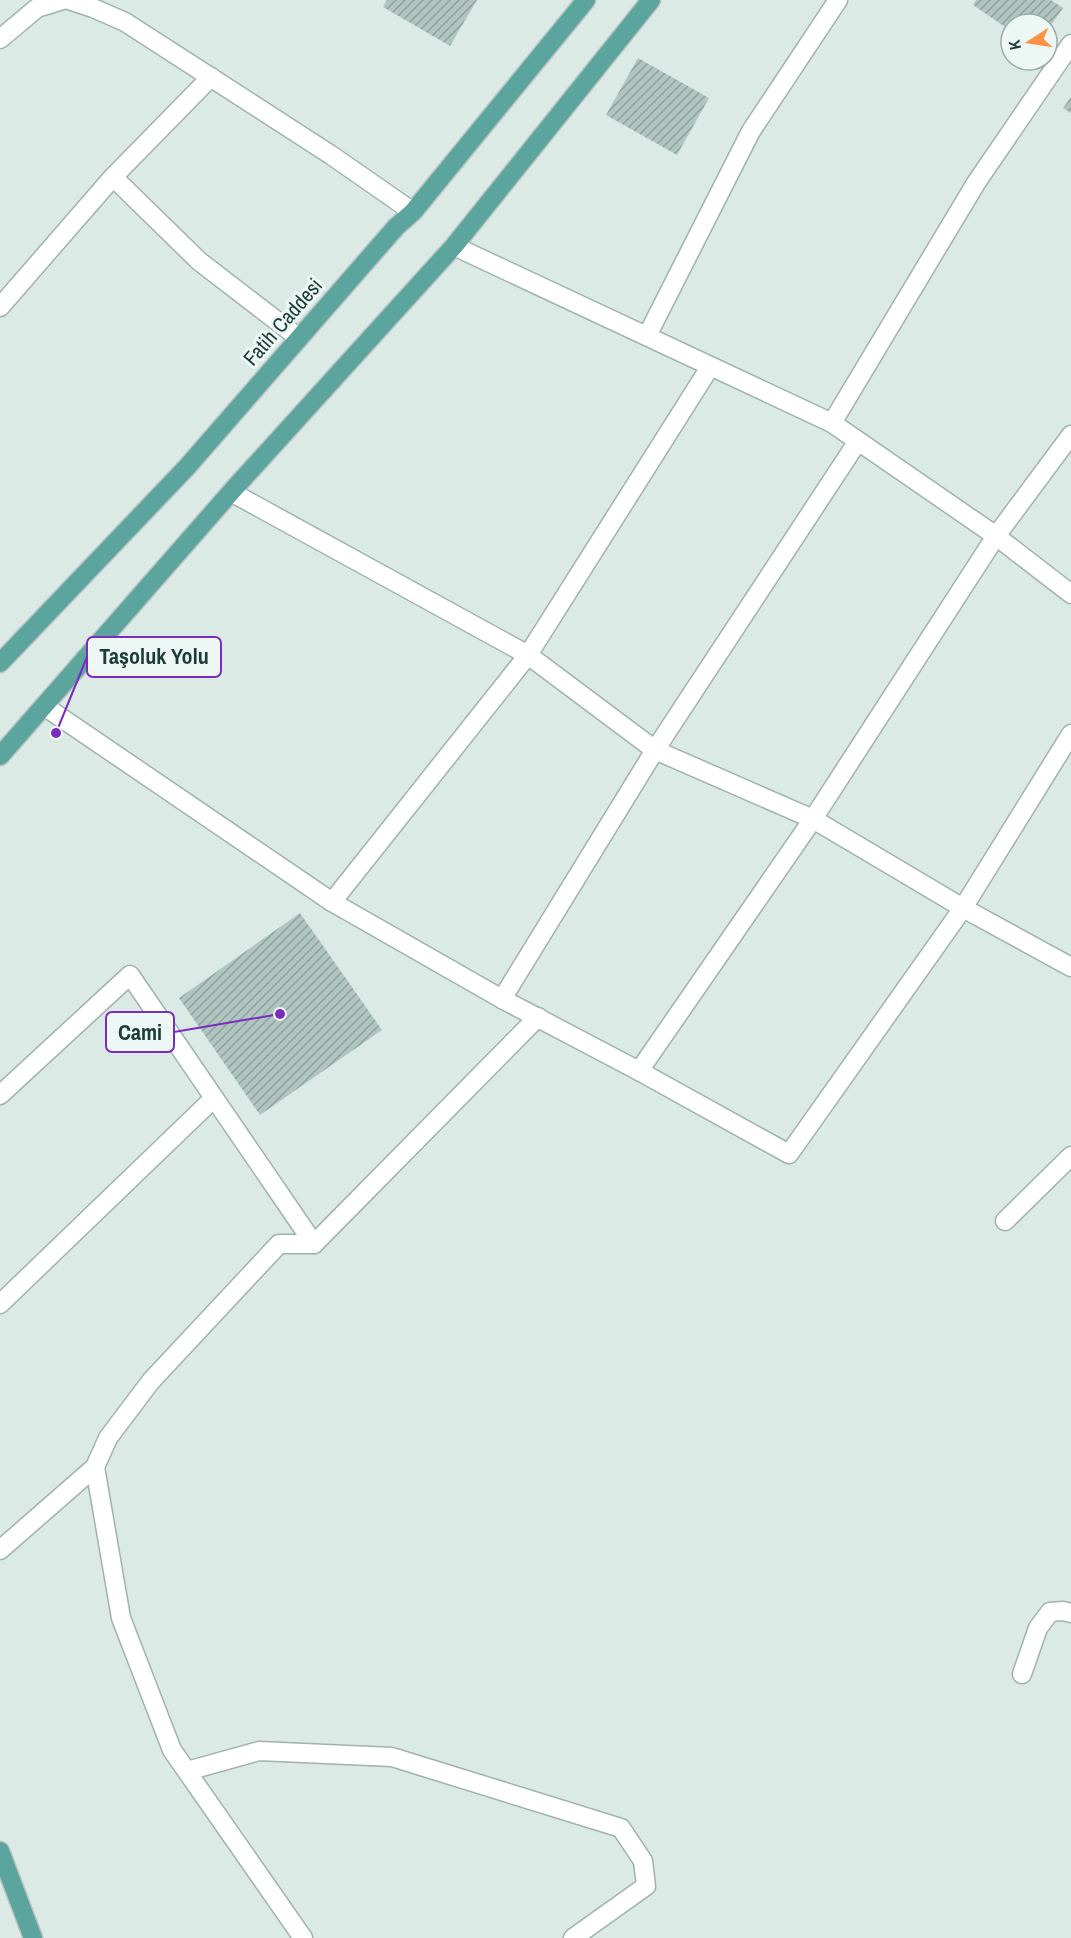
<svg xmlns="http://www.w3.org/2000/svg" width="1071" height="1938" font-family="'Archivo Narrow',sans-serif">
	<style>
		.building { fill: url(#building-hatch) }
		.lines { fill: none; stroke-linecap: round; stroke-linejoin: round }
		.street-casing { stroke: #9fb2ae; stroke-width: 21 }
		.primary-casing { stroke: #bbc4c3; stroke-width: 21 }
		.street { stroke: #fff; stroke-width: 18 }
		.primary { stroke: #5ca59e; stroke-width: 18 }
		.labels { text-anchor: middle; stroke-width: 6; stroke-linejoin: round; paint-order: stroke }
		.street-label { font-size: 21px; fill: #1d3b38; stroke: #edf7f3 }
		.leader { fill: none; stroke: #7b2cbf; stroke-width: 2 }
		.callout-dot { fill: #7b2cbf; stroke: #edf7f3; stroke-width: 2 }
		.callout { fill: #edf7f3; stroke: #7b2cbf; stroke-width: 2 }
		.callout-label { font-size: 22px; text-anchor: middle; font-weight: bold; fill: #1d3b38 }
	</style>
	<defs>
		<pattern id="building-hatch" width="6" height="6" patternUnits="userSpaceOnUse" patternTransform="scale(1.5)"><rect width="6" height="6" fill="#b1c5c0"/><path d="M-1 1l2-2M0 6l6-6M5 7l2-2" fill="none" stroke="#8fa19d"/></pattern>
	</defs>
	<rect width="100%" height="100%" fill="#dceae6"/>
	<g class="building">
		<path d="M387,0h90l-27,46 -67,-39z"/>
		<path d="M976,0h75l12,8 -16,23v-7h-36v7l-38,-26z"/>
		<path d="M638,58l71,40 -32,57 -71,-40z"/>
		<path d="M1071,97v16l-8,-5z"/>
		<path d="M300,913l82,117 -122,85 -81,-117z"/>
	</g>
	<g class="lines">
		<defs>
			<g id="street">
				<path d="M69,0l24,8 32,14 206,133 82,57"/>
				<path d="M0,39l37,-31 26,-8"/>
				<path d="M113,177l86,84 100,77"/>
				<path d="M454,246l378,177 164,113 75,58"/>
				<path d="M0,307l113,-130 98,-100"/>
				<path d="M647,336l104,-205 87,-131"/>
				<path d="M832,423l144,-240 95,-139"/>
				<path d="M231,492l297,163 127,95 158,69 150,89 108,59"/>
				<path d="M44,706l288,196 170,97 137,72 150,83 174,-246 108,-174"/>
				<path d="M332,902l196,-247 182,-288"/>
				<path d="M502,999l153,-249 203,-309"/>
				<path d="M639,1071l174,-252 183,-283 75,-101"/>
				<path d="M0,1095l130,-120 184,269 224,-227"/>
				<path d="M1005,1221l66,-65"/>
				<path d="M0,1304l213,-205"/>
				<path d="M95,1467l13,-29 43,-57 128,-137h35"/>
				<path d="M0,1550l95,-83 26,151 51,132 131,188"/>
				<path d="M1022,1674l16,-46 12,-16 13,-1 8,2"/>
				<path d="M187,1771l72,-20 133,6 229,71 22,33 3,25 -73,52"/>
			</g>
			<g id="primary">
				<path d="M0,663l187,-196 209,-240 17,-15 173,-212"/>
				<path d="M0,756l231,-264 223,-246 197,-246"/>
				<path d="M0,1851l33,87"/>
			</g>
		</defs>
		<use href="#street" class="street-casing"/>
		<use href="#primary" class="primary-casing"/>
		<use href="#street" class="street"/>
		<use href="#primary" class="primary"/>
	</g>
	<g class="labels">
		<g class="street-label">
			<text transform="translate(283 322) rotate(-49)" y="7">Fatih Caddesi</text>
		</g>
	</g>
	<path class="leader" d="M56 733L87 657M280 1014L174 1032"/>
	<g class="callout-dot">
		<circle cx="56" cy="733" r="6"/>
		<circle cx="280" cy="1014" r="6"/>
	</g>
	<g class="callout">
		<rect x="87" y="637" width="134" height="40" rx="6"/>
		<rect x="106" y="1012" width="68" height="40" rx="6"/>
	</g>
	<g class="callout-label">
		<text x="154" y="664">Taşoluk Yolu</text>
		<text x="140" y="1040">Cami</text>
	</g>
	<g transform="translate(1029 42) rotate(258)"><circle r="28" fill="#edf7f3" stroke="#9aaca8" stroke-width="1.5"/>
	<path d="M0-4.5L10 22L0 15L-10 22Z" fill="#ff9245"/>
	<text y="-9" font-size="16" font-weight="bold" text-anchor="middle" fill="#1d3b38">K</text>
	</g>
</svg>
